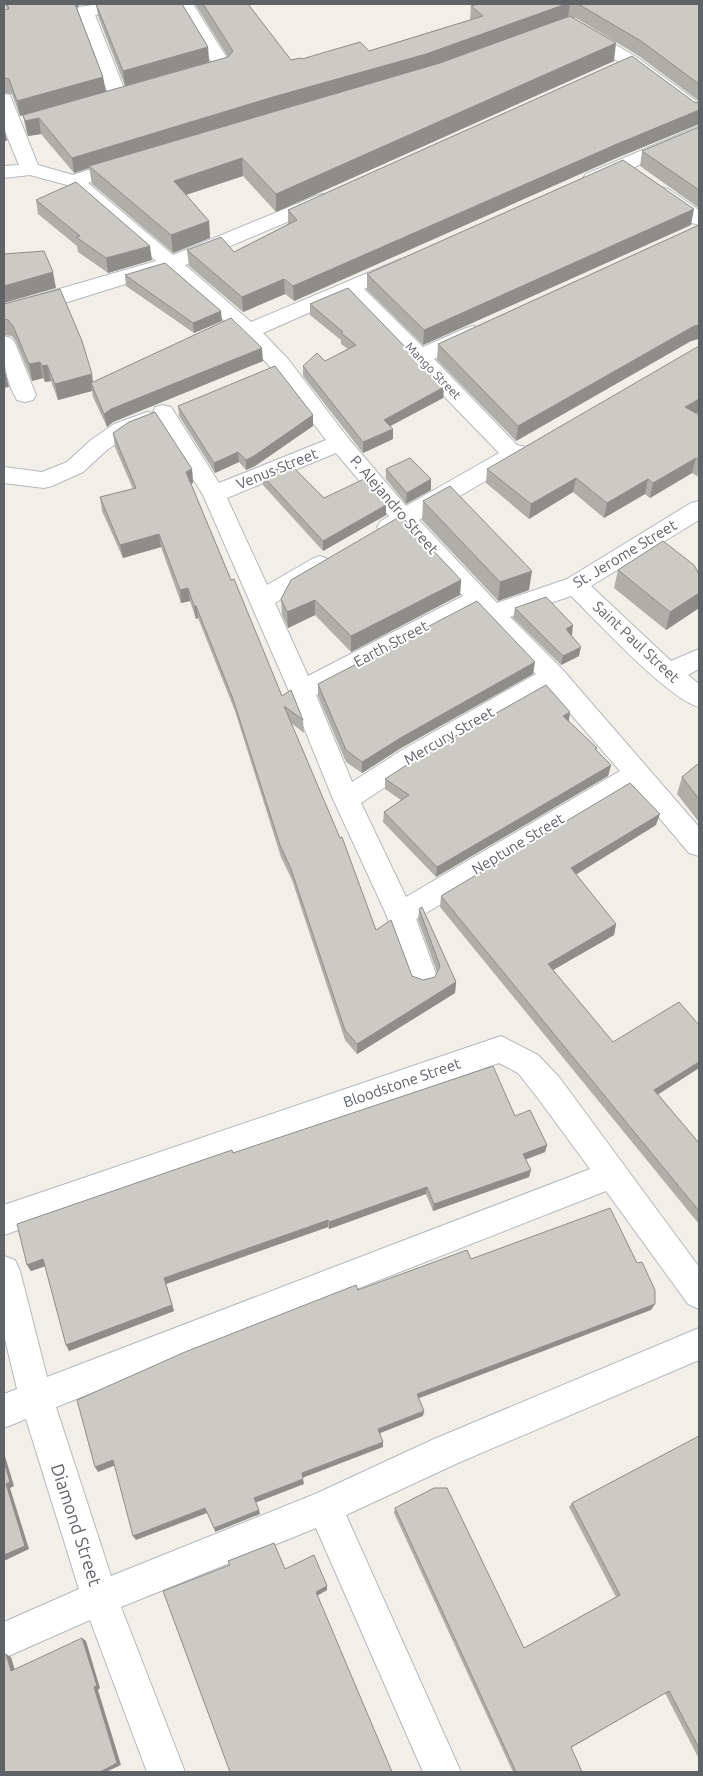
<svg xmlns="http://www.w3.org/2000/svg" width="703" height="1776" font-family="Ubuntu,sans-serif">
	<style>
		.lines { fill: none; stroke-linecap: round; stroke-linejoin: round }
		.minor-casing { stroke: #b5b8bc; stroke-width: 2 }
		.minor { fill: #fff; fill-rule: evenodd }
		.wall { fill: #afaea9 }
		.shaded-wall { fill: #8f8d8a }
		.building { fill: #cccac5; stroke: #8f8d8a }
		.labels { text-anchor: middle; stroke-width: 4; stroke-linejoin: round; paint-order: stroke }
		.far-street-label { font-size: 12px; fill: #5f6368; stroke: #fff }
		.street-label { font-size: 15px; fill: #5f6368; stroke: #fff }
		.near-street-label { font-size: 18px; fill: #5f6368; stroke: #fff }
	</style>
	<rect width="100%" height="100%" fill="#f1efe8"/>
	<g class="lines">
		<defs>
			<g id="minor">
				<path d="M100,4h43l-3,4 -6,1 -39,6 32,81 -3,4 -6,1 -6,-1 -3,-4 -33,-85 3,-4z"/>
				<path d="M177,4h16l39,62 -3,4 -36,9 -6,-1 -3,-4 3,-4 25,-7z"/>
				<path d="M583,28l6,1 49,29 61,45v14l-7,-1 -66,-50 -49,-29 -3,-4 3,-4z"/>
				<path d="M4,94l6,1 28,70 35,10 18,-6 7,2 3,4 -3,4 -10,4 85,72 143,-59 7,-2 7,2 3,4 -3,4 -145,61 66,57 150,-63 7,2 3,4 -3,4 -44,20 59,58 43,-19 7,-2 7,2 4,5 -4,5 -46,21 83,86 9,2 3,5 -3,5 -107,63 78,83 70,-24 124,-76 8,-2v19l-108,66 80,75 28,-12v20l-11,6 11,9v23c-32,-9 -101,-85 -128,-111l-61,21 52,52 137,158v29l-10,-3 -55,-65 -218,131 21,58 -4,9 -10,3 -10,-3 -27,-72 -53,-115 -44,-108 -86,-196 -46,-74 -2,3 -25,10 -23,16 -24,22 -31,14 -8,2 -40,-5v-16l38,5 25,-10 24,-22 23,-16 33,-12 6,1 2,-6 8,-2 8,2 48,76 107,-43 -54,-71 -30,-33 -75,-65 -96,30 -67,18v-14l152,-44 -89,-76 -37,-10 -26,3v-12l15,-1 -15,-36zM347,296l152,157 -93,53 -58,-68 -60,-79 -25,-26zM336,453l53,63 -8,5 -4,6 4,6 8,2 12,-4 62,65 -155,80 -33,-73 53,-32 4,-6 -4,-6 -8,-3 -8,3 -45,26 -40,-87zM476,611l60,63 -134,76 -50,32 -36,-87zM550,690l70,81 -214,126 -45,-94 59,-39z"/>
				<path d="M699,126v13l-99,43 -7,2 -7,-2 -3,-4 3,-4z"/>
				<path d="M661,187l7,2 31,21v15l-7,-2 -38,-26 -3,-4 3,-4z"/>
				<path d="M4,336l7,2 4,5 21,52 -3,5 -8,2 -8,-2c-12,-20 -14,-41 -13,-64z"/>
				<path d="M501,1036l37,19 21,22 140,190v42l-11,-5 -82,-113 -550,216 55,169 204,-82 119,-55 265,-111v32l-241,103 -112,52 115,257h-38l-107,-244 -195,79 64,165h-38l-57,-152 -86,38v-36l75,-33 -53,-170 -22,9v-34l13,-5 -13,-54v-79l11,4 5,11 27,106 543,-208 -53,-72 -19,-24 -19,-10 -495,172v-30z"/>
			</g>
		</defs>
		<use href="#minor" class="minor-casing"/>
		<use href="#minor" class="minor"/>
	</g>
	<g class="wall">
		<path d="M5,4h84l-10,1 -2,3 26,69 2,15 123,-35 -33,-53h53l43,56 78,-9 101,-31 1,-14 7,-2h221v97l-60,-45 -63,-38h-2l40,43 -338,151 -33,-36 -57,19 23,26 1,17 -37,15 -81,-69 -3,-16 -15,5 -33,-39 -13,2 -2,-6 -3,-15 8,-2 -11,3 -8,-22 -8,-1v-83h3z"/>
		<path d="M96,4h86l26,43 1,15 -84,24 -27,-70z"/>
		<path d="M694,102l5,1v21l-85,35 -320,142 -9,-7 -42,18 -54,-46 -2,-16 47,2 54,-28v-14z"/>
		<path d="M699,127v81l-59,-42 2,-15z"/>
		<path d="M36,200l116,60 -44,13 -30,-21 -1,-6 -39,-32z"/>
		<path d="M691,225l-268,120 -56,-55v-16z"/>
		<path d="M699,225v115l-1,-1 -7,2 -175,100 -79,-81 1,-16z"/>
		<path d="M125,275l97,46 -28,12 -68,-47z"/>
		<path d="M4,304l89,78 170,-21 -150,61 -6,5 -14,-30 -1,-6 -34,9 -7,-19 -6,1 -2,-4 -11,3 -16,-39 -4,-6 -8,-1z"/>
		<path d="M310,304l134,83 -1,11 -53,28 3,13 -30,14 -60,-77v-10l22,-5 23,-12 -7,-5v-4l-31,-25z"/>
		<path d="M178,406l135,9v11l-58,40 -9,4 -7,-8 -24,11 -36,-57z"/>
		<path d="M699,412l-3,1 3,2v62l-7,-4 -42,25 -5,-4 -41,24 -31,-26 -44,27 -43,-36 1,-14z"/>
		<path d="M113,433l79,36 1,14 -2,1 40,96 51,116 21,24 1,13 -13,-10 85,207 36,46 11,4 12,-3 2,-5 -19,-52 1,-11 37,73 -1,11 -98,61 -12,-14 -53,-160 -11,-23 -46,-146 -37,-93 -2,1 -6,-18 -9,2 -20,-56 -38,11 -21,-47 -2,-14 33,-8 -18,-42z"/>
		<path d="M386,469l45,21 -25,14 -20,-25z"/>
		<path d="M262,475l62,23 62,7v10l-63,36 -60,-66z"/>
		<path d="M423,501l106,89 -31,11 -76,-81z"/>
		<path d="M618,570l81,4v34l-33,22 -52,-42z"/>
		<path d="M461,580l-1,15 -109,57 -36,-37 -27,13 -6,-13 -1,-16z"/>
		<path d="M515,608l57,27 7,21 -18,9 -48,-47z"/>
		<path d="M533,674l-132,74 -39,25 -16,-11 -28,-66v-12z"/>
		<path d="M570,712l-1,9 42,44 -3,11 -172,101 -53,-55 1,-10 17,-12 -16,-11v-10z"/>
		<path d="M699,763v59l-22,-28 5,-17z"/>
		<path d="M656,825l-80,49 40,50 -2,11 -61,35 60,72 86,-17v43l-41,26 41,49v81l-259,-317 1,-11z"/>
		<path d="M515,1116l32,29 -2,7 -19,7 3,18 -96,34 -7,-17 -97,35 -1,-2 -162,57 8,27 -105,40 -24,-85 -14,5 -4,-6 206,-112z"/>
		<path d="M699,1436v323l-34,-66 -94,55 11,24h-69l-119,-259 1,-5 129,140 92,-51 -47,-90 3,-4z"/>
	</g>
	<g class="shaded-wall">
		<path d="M73,4h16l-10,1 -5,7z"/>
		<path d="M566,4h4l-2,13 -143,52 -336,97v2l-15,5 -2,-15z"/>
		<path d="M616,43l-2,18 -338,151v-18z"/>
		<path d="M208,47l1,15 -84,24 -2,-15z"/>
		<path d="M103,77l3,15 -86,24 -3,-15z"/>
		<path d="M699,110v14l-85,35 -320,142 -1,-15 324,-142z"/>
		<path d="M39,118l2,16 -13,2 -3,-15z"/>
		<path d="M4,125l3,16h-3z"/>
		<path d="M242,158l1,18 -67,22 -2,-17z"/>
		<path d="M694,209l-3,16 -268,120 1,-15z"/>
		<path d="M209,221l1,17 -37,15 -2,-18z"/>
		<path d="M150,246l2,14 -44,13 -2,-15z"/>
		<path d="M53,272l3,16 -52,15v-17z"/>
		<path d="M284,279l1,15 -42,18 -1,-15z"/>
		<path d="M221,311l1,10 -28,12 -1,-10z"/>
		<path d="M699,325l-1,14 -7,2 -175,100 2,-15 176,-100z"/>
		<path d="M262,348l1,13 -150,61 -6,5 -3,-13 7,-5z"/>
		<path d="M40,362l3,16 -11,3 -3,-17z"/>
		<path d="M47,365l4,16 -6,1 -3,-16z"/>
		<path d="M4,371h1l4,16 -5,1z"/>
		<path d="M92,374l2,17 -3,-8 1,8 -34,9 -3,-16z"/>
		<path d="M444,387l-1,11 -60,32 1,-10z"/>
		<path d="M699,399v13l-17,10 3,-15z"/>
		<path d="M313,415v11l-58,40 -9,4v-10z"/>
		<path d="M393,429v10l-30,14v-11z"/>
		<path d="M238,452l1,10 -24,11 -1,-10z"/>
		<path d="M696,458l-4,15 -42,25 3,-15z"/>
		<path d="M192,469l1,14 -6,2 -1,-13z"/>
		<path d="M576,478l-3,14 -44,27 2,-15z"/>
		<path d="M431,479v11l-25,14 1,-11z"/>
		<path d="M648,479l-3,15 -41,24 3,-15z"/>
		<path d="M386,505v10l-63,36v-10z"/>
		<path d="M159,534l2,13 -38,11 -3,-13z"/>
		<path d="M532,571l-3,19 -31,11 2,-19z"/>
		<path d="M461,580l-1,15 -109,57v-16z"/>
		<path d="M188,588l2,13 -9,2 -1,-13z"/>
		<path d="M699,593v15l-33,22 4,-18z"/>
		<path d="M315,600v15l-27,13 -1,-16z"/>
		<path d="M194,606h2l2,12 -2,1z"/>
		<path d="M573,625l-1,10 -8,4 2,-10z"/>
		<path d="M581,647l-2,9 -18,9 2,-9z"/>
		<path d="M535,662l-2,12 -132,74 -39,25v-11l40,-25z"/>
		<path d="M570,712l-2,11 -5,-7z"/>
		<path d="M611,765l-3,11 -172,101 1,-10z"/>
		<path d="M660,814l-4,11 -87,54 2,-11z"/>
		<path d="M616,924l-2,11 -68,39 2,-10z"/>
		<path d="M456,982l-1,11 -98,61v-10z"/>
		<path d="M699,1062v6l-48,31 3,-9z"/>
		<path d="M547,1145l-2,7 -23,9 1,-7z"/>
		<path d="M531,1170l-2,7 -96,34 1,-7z"/>
		<path d="M427,1187l-1,7 -97,35v-7z"/>
		<path d="M328,1220v7l-162,57 8,27 -105,40 -3,-6 98,-67z"/>
		<path d="M43,1259l3,7 -15,5 -4,-6z"/>
		<path d="M655,1304l-4,6 -234,89v-5z"/>
		<path d="M424,1411l-1,5 -45,18v-5z"/>
		<path d="M383,1442v5l-81,31v-5z"/>
		<path d="M4,1453l10,33 -4,2 19,61 -25,12 2,-77z"/>
		<path d="M113,1460l3,5 -18,7 -3,-5z"/>
		<path d="M303,1479l1,5 -49,19 -1,-5z"/>
		<path d="M205,1508l2,5 -71,27 -3,-4z"/>
		<path d="M259,1510l1,4 -45,18 -1,-4z"/>
		<path d="M327,1586v4l-10,6 -1,-4z"/>
		<path d="M82,1638l4,3 14,47 -2,2 23,75 -15,7h-6l-6,-85z"/>
		<path d="M6,1654l5,3 5,17 -5,-3z"/>
	</g>
	<g class="building">
		<path d="M7,4h68l28,73 -86,24 -8,-22 -5,-1v-68l5,-1z"/>
		<path d="M96,4h86l26,43 -85,24z"/>
		<path d="M203,4h45l43,56 9,-2 2,1 58,-17 9,9 114,-35 -12,-10 7,-2h88l-140,50 -153,43 -201,61 -33,-40 -14,3 -2,-6 205,-58 5,-6z"/>
		<path d="M578,4h121v80l-58,-43z"/>
		<path d="M570,16l46,27 -340,151 -34,-36 -68,23 35,40 -38,14 -82,-69 351,-103z"/>
		<path d="M632,56l62,46 5,1v7l-82,34 -324,142 -9,-7 -42,18 -55,-47 34,-13 13,15 63,-32 -9,-10z"/>
		<path d="M699,127v63l-57,-39z"/>
		<path d="M623,160l71,49 -270,121 -57,-56z"/>
		<path d="M76,182l74,64 -44,12 -30,-21 4,-1 -44,-36z"/>
		<path d="M699,225v100l-5,1 -176,100 -80,-82z"/>
		<path d="M44,251l9,21 -49,14v-32z"/>
		<path d="M165,263l56,48 -28,12 -68,-48z"/>
		<path d="M348,288l96,99 -60,33 9,9 -30,13 -60,-76 14,-13 8,8 31,-16 -15,-12 2,-1 -33,-28z"/>
		<path d="M60,289l22,52 10,33 -37,10 -8,-19 -5,1 -2,-4 -11,2 -16,-38 -5,-6 -4,-1v-15z"/>
		<path d="M231,318l31,30 -151,61 -7,5 -13,-31z"/>
		<path d="M699,346v53l-14,8 14,8v45l-3,-2 -43,25 -5,-4 -41,24 -31,-25 -45,26 -44,-35z"/>
		<path d="M275,366l38,49 -59,41 -8,4 -8,-8 -24,11 -36,-57z"/>
		<path d="M155,412l37,57 -6,3 45,108 3,-1 48,117 9,-6 12,30 -19,-14 56,132 2,-1 34,93 15,-10 21,56 11,4 12,-3 5,-11 -21,-57 3,-2 34,75 -99,62 -12,-14 -54,-161 -11,-24 -47,-146 -37,-93h-2l-6,-18 -8,2 -21,-56 -39,11 -20,-48 36,-9 -23,-55 16,-11z"/>
		<path d="M410,458l21,21 -24,14 -21,-24z"/>
		<path d="M290,464l34,34 40,-19 22,26 -63,36 -61,-66z"/>
		<path d="M450,486l82,85 -32,11 -77,-81z"/>
		<path d="M401,516l60,64 -110,56 -36,-36 -28,12 -6,-13 10,-19z"/>
		<path d="M663,541l31,24 5,9v19l-29,19 -52,-42z"/>
		<path d="M546,597l27,28 -7,4 15,18 -18,9 -48,-48z"/>
		<path d="M477,601l58,61 -133,75 -40,25 -16,-12 -28,-66z"/>
		<path d="M546,685l24,27 -7,4 34,32 -2,1 16,16 -174,102 -53,-55 25,-17 -24,-16 37,-24z"/>
		<path d="M699,763v36l-17,-22z"/>
		<path d="M630,783l30,31 -89,54 45,56 -68,40 65,78 66,-40 20,23v37l-45,28 45,53v68l-258,-315z"/>
		<path d="M493,1066l22,50 15,-6 17,35 -24,9 8,16 -97,34 -7,-17 -98,35 -1,-2 -164,58 8,27 -106,40 -23,-86 -16,6 -10,-41 215,-74 1,3z"/>
		<path d="M610,1208l27,55 5,-1 13,28v14l-238,90 7,17 -46,18 5,13 -81,31 1,6 -49,19 5,12 -45,18 -9,-20 -72,28 -20,-76 -18,7 -18,-67 108,-48 171,-67 2,5 109,-40 4,9z"/>
		<path d="M699,1436v312l-30,-57 -98,56 11,25h-66l-121,-264 39,-20h13l77,160 96,-53 -48,-92z"/>
		<path d="M4,1461l6,21 -4,2 19,62 -21,9z"/>
		<path d="M274,1543l11,26 29,-14 13,31 -11,6 76,180h-162l-67,-181 67,-26 -2,-4z"/>
		<path d="M82,1638l15,48 -3,1 23,76 -17,9h-96v-117l2,-1 5,17z"/>
	</g>
	<g class="labels">
		<g class="far-street-label">
			<text transform="translate(433 371) rotate(46)" y="4">Mango Street</text>
		</g>
		<g class="street-label">
			<text transform="translate(277 469) rotate(-22)" y="5">Venus Street</text>
			<text transform="translate(394 505) rotate(49)" y="5">P. Alejandro Street</text>
			<text transform="translate(625 554) rotate(-31)" y="5">St. Jerome Street</text>
			<text transform="translate(636 642) rotate(43)" y="5">Saint Paul Street</text>
			<text transform="translate(391 644) rotate(-28)" y="5">Earth Street</text>
			<text transform="translate(449 736) rotate(-30)" y="5">Mercury Street</text>
			<text transform="translate(518 844) rotate(-31)" y="5">Neptune Street</text>
			<text transform="translate(402 1083) rotate(-19)" y="5">Bloodstone Street</text>
		</g>
		<g class="near-street-label">
			<text transform="translate(76 1525) rotate(72)" y="6">Diamond Street</text>
		</g>
	</g>
	<rect width="703" height="1776" fill="none" stroke="#5f6368" stroke-width="10"/>
</svg>
